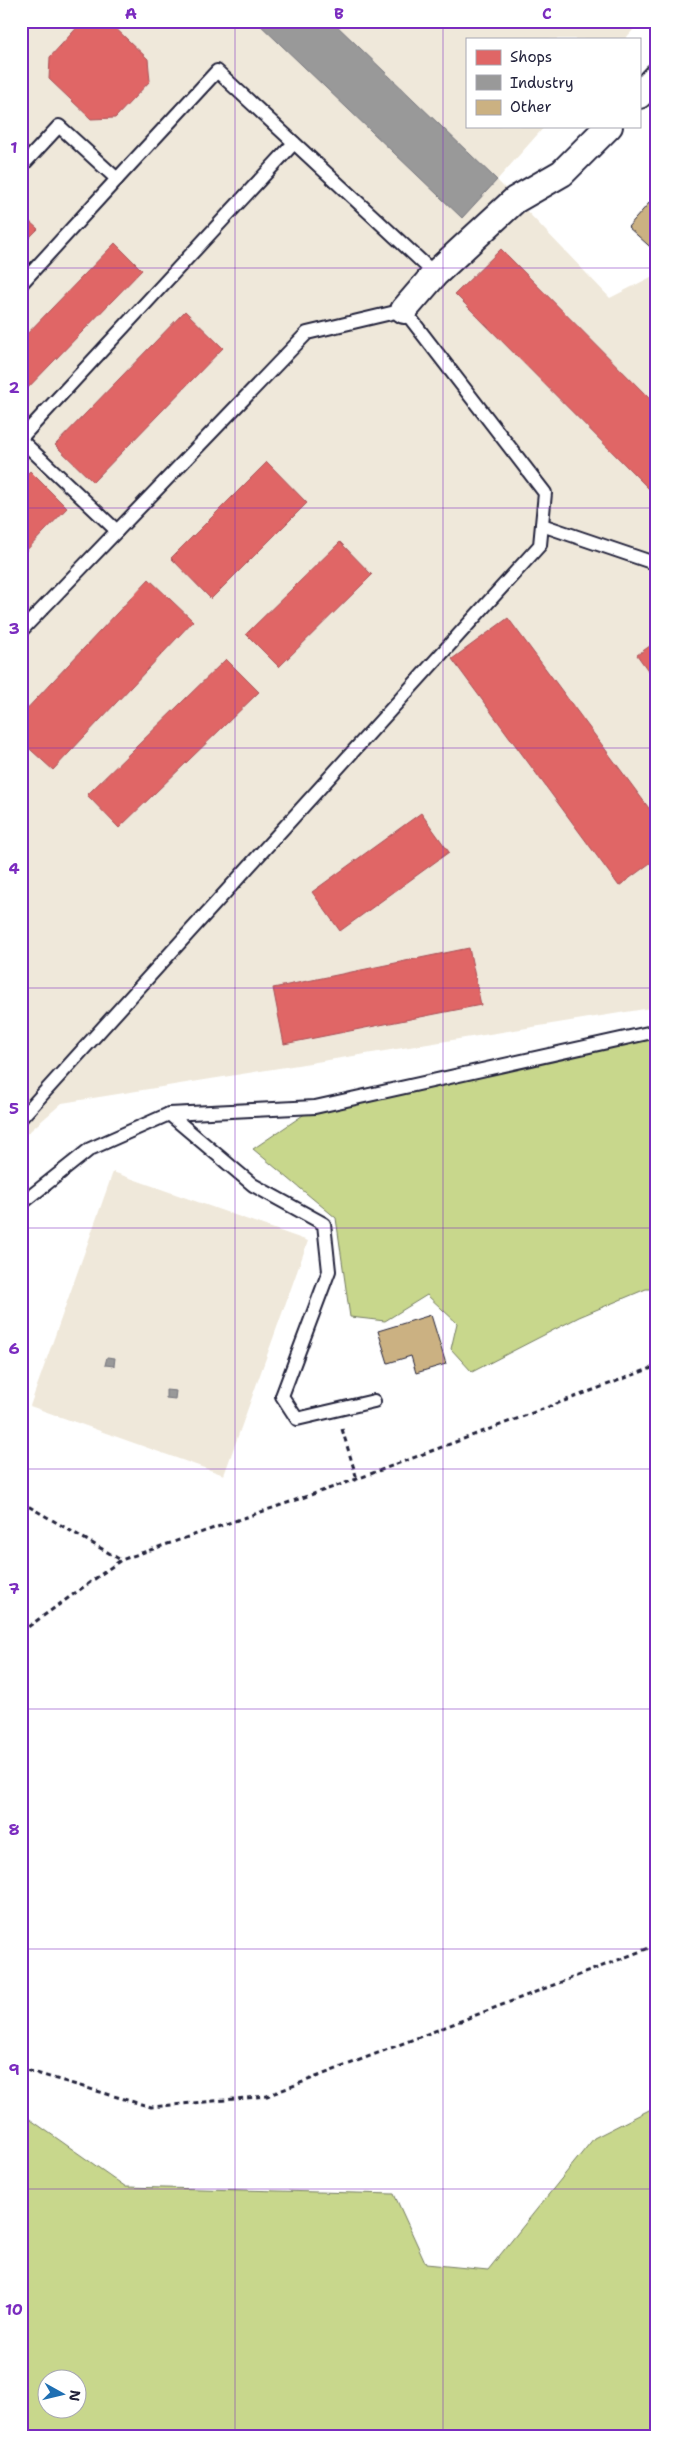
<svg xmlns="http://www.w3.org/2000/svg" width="678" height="2457" font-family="'Shantell Sans',sans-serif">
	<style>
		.built { fill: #efe8da }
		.green { fill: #c8d78c; stroke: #757c64; fill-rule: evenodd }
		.shops { fill: #e06666; stroke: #a75259 }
		.industry { fill: #999; stroke: #75757d }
		.building { fill: #cbb182; stroke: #22223b }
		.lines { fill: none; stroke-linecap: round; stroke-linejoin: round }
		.lane-casing { stroke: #22223b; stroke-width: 16 }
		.street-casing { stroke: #22223b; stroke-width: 30 }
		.path { stroke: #22223b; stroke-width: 3; stroke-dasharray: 5 4; stroke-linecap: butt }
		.lane { stroke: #fff; stroke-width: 12 }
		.street { stroke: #fff; stroke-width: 26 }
		.grid { fill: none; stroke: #7b2cbf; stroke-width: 1; stroke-opacity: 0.55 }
		.neatline { fill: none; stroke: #7b2cbf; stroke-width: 2 }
		.grid-label { font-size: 16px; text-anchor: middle; font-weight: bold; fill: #7b2cbf }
	</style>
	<rect width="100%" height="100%" fill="#fff"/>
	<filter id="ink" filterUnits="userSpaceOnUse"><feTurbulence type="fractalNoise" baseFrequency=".02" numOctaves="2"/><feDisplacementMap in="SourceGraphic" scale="10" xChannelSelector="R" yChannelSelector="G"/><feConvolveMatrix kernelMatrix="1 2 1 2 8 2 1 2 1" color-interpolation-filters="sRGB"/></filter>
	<g filter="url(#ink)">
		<g class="built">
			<path d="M21,21h620l-16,18h-158v87h78l-48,54 113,118 47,-24v733l-595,96 -41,36z"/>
			<path d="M113,1172l195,69 -84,234 -194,-69z"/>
		</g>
		<g class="green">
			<path d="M657,1031v258h-11l-67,28 -107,55 -21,-23 6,-26 -30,-28 -42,26 -35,-4 -14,-99 -83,-69 62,-42z"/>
			<path d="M657,2106v323l-3,7h-633v-323l105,74 268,7 32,70 62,6 106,-132zM48,2380h30v30h-30z"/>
		</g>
		<g class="shops">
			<path d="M83,21h25l40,38 2,22 -35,37 -24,1 -42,-40 1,-22z"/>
			<path d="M21,214l17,15 -17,17z"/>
			<path d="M115,243l27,27 -121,125v-55z"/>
			<path d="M501,249l156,157v91l-202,-203z"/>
			<path d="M185,311l38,37 -130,134 -38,-37z"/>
			<path d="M267,462l40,41 -96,96 -40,-41z"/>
			<path d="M30,471l37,37 -46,48v-76z"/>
			<path d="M340,542l32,33 -93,92 -33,-33z"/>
			<path d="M149,579l44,42 -140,149 -32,-29v-26z"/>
			<path d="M508,618l149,201v39l-38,28 -167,-227z"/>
			<path d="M657,641v42l-20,-28z"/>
			<path d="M226,659l33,33 -140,136 -32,-33z"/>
			<path d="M421,813l28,39 -109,79 -28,-39z"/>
			<path d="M469,948l12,57 -197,39 -11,-56z"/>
		</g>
		<g class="industry">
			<path d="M256,21h76l165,159 -35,38z"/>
			<path d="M107,1357l8,1 -1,8 -9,-1z"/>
			<path d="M166,1390l10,1 -1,8 -9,-1z"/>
		</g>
		<g class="building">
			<path d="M657,194v59l-29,-26z"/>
			<path d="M431,1315l15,49 -30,9 -5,-17 -23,7 -10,-32z"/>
		</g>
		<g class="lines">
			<defs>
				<g id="lane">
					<path d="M21,167l38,-41 58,53 100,-108 218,203"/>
					<path d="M21,284l96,-105"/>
					<path d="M21,438l273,-295"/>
					<path d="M21,440l96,91"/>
					<path d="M542,525l115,39"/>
					<path d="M21,631l286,-298 97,-23 141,183 -5,52 -519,573"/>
					<path d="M169,1114l84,71 71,39 5,47 -47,125 15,23 77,-18"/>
					<path d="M21,1204l69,-55 79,-35 146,-7 342,-76"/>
				</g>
				<g id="street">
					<path d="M639,95l18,-19"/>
					<path d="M404,310l31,-36 80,-74 47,-27 47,-47"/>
				</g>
			</defs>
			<use href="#lane" class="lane-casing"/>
			<use href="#street" class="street-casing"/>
			<g class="path">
				<path d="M342,1429l15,50"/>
				<path d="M21,1502l100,58"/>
				<path d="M21,1632l100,-72 236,-81 300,-113"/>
				<path d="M21,2065l5,5 125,37 116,-11 390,-151"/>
				<path d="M21,2429l11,7"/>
			</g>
			<use href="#lane" class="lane"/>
			<use href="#street" class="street"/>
		</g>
	</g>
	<path class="grid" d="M235,21v2415M443,21v2415M21,268h636M21,508h636M21,748h636M21,988h636M21,1228h636M21,1469h636M21,1709h636M21,1949h636M21,2189h636"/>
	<rect width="678" height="2457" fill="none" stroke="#fff" stroke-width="55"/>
	<rect x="466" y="38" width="175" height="90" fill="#ffffff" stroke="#a7a7b1"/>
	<rect x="476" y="50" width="25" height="15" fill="#e06666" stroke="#a7a7b1"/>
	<text x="510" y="62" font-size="15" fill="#22223b">Shops</text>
	<rect x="476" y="75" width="25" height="15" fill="#999999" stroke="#a7a7b1"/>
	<text x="510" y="88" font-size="15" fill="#22223b">Industry</text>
	<rect x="476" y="100" width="25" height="15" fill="#cbb182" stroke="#a7a7b1"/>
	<text x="510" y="112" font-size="15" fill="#22223b">Other</text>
	<g transform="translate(62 2394) rotate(98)"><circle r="24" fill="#ffffff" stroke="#a7a7b1"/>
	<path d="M0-4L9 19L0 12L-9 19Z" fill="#1f6fb2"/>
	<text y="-8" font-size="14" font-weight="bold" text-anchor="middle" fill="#22223b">N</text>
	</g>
	<rect x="28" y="28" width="622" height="2402" class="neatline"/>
	<g class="grid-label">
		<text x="131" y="19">A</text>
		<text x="339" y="19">B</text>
		<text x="547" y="19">C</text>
		<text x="14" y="153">1</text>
		<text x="14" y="393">2</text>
		<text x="14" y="634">3</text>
		<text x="14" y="874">4</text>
		<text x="14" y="1114">5</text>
		<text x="14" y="1354">6</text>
		<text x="14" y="1594">7</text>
		<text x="14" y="1835">8</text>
		<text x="14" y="2075">9</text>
		<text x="14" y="2315">10</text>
	</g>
</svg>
